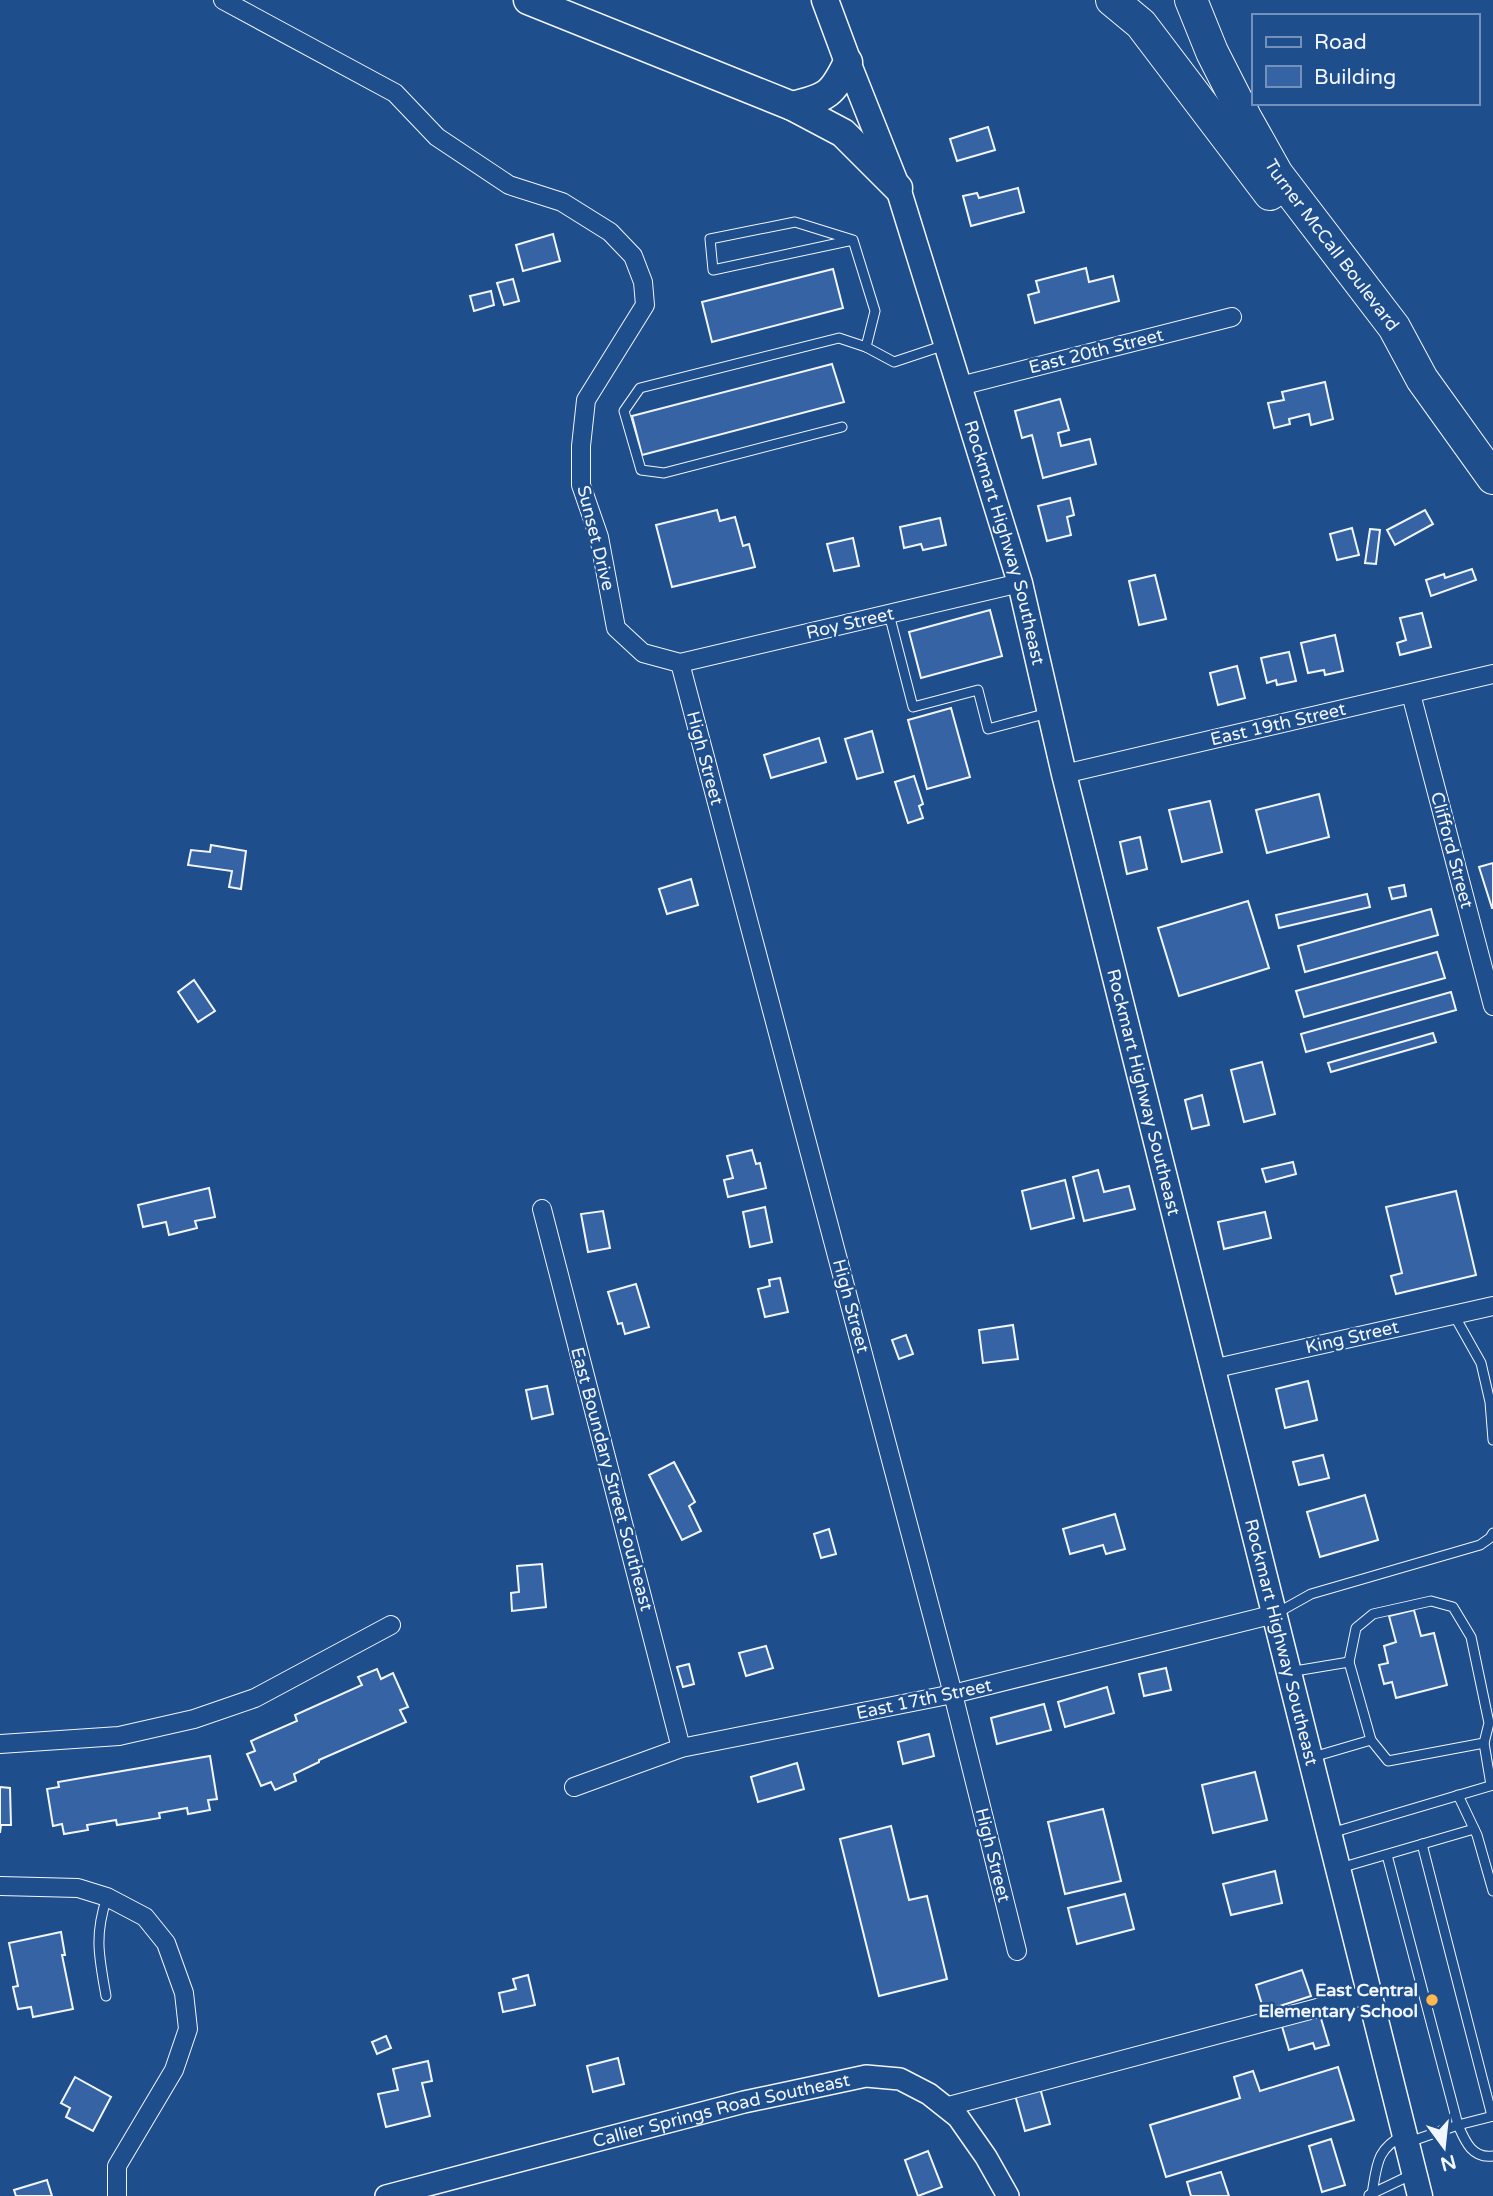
<svg xmlns="http://www.w3.org/2000/svg" width="1493" height="2196" font-family="'Varela Round',sans-serif">
	<style>
		.building { fill: #3563a3; stroke: #f2f6ff; stroke-width: 2 }
		.lines { fill: none; stroke-linecap: round; stroke-linejoin: round }
		.service-casing { stroke: #f2f6ff; stroke-width: 11 }
		.minor-casing { stroke: #f2f6ff; stroke-width: 20 }
		.tertiary-casing { stroke: #f2f6ff; stroke-width: 24 }
		.secondary-casing { stroke: #f2f6ff; stroke-width: 27 }
		.primary-casing { stroke: #f2f6ff; stroke-width: 29 }
		.trunk-casing { stroke: #f2f6ff; stroke-width: 31 }
		.motorway-casing { stroke: #f2f6ff; stroke-width: 34 }
		.service { stroke: #1f4e8c; stroke-width: 9 }
		.minor { stroke: #1f4e8c; stroke-width: 18 }
		.tertiary { stroke: #1f4e8c; stroke-width: 21 }
		.secondary { stroke: #1f4e8c; stroke-width: 24 }
		.primary { stroke: #1f4e8c; stroke-width: 26 }
		.trunk { stroke: #1f4e8c; stroke-width: 28 }
		.motorway { stroke: #1f4e8c; stroke-width: 32 }
		.poi-dot { fill: #ffb74d; stroke: #1f4e8c; stroke-width: 2.5 }
		.labels { text-anchor: middle; stroke-width: 5; stroke-linejoin: round; paint-order: stroke }
		.street-label { font-size: 18px; fill: #f2f6ff; stroke: #1f4e8c }
		.poi-label { font-size: 18px; font-weight: bold; fill: #f2f6ff; stroke: #1f4e8c; text-anchor: end }
	</style>
	<rect width="100%" height="100%" fill="#1f4e8c"/>
	<g class="building">
		<path d="M988,127l7,23 -38,11 -7,-22z"/>
		<path d="M1018,188l6,24 -53,14 -8,-30 14,-3 2,5z"/>
		<path d="M553,234l7,27 -37,10 -7,-26z"/>
		<path d="M1086,268l3,14 24,-6 6,25 -84,22 -7,-28 11,-3 -3,-11z"/>
		<path d="M833,269l10,39 -131,34 -10,-40z"/>
		<path d="M513,279l6,22 -15,4 -7,-22z"/>
		<path d="M491,291l3,14 -20,6 -4,-15z"/>
		<path d="M832,364l12,38 -202,53 -10,-39z"/>
		<path d="M1325,382l8,37 -22,6 -2,-11 -20,5 1,5 -16,4 -6,-25 16,-3 -2,-8z"/>
		<path d="M1060,399l9,31 -11,3 3,13 29,-7 6,25 -53,14 -11,-43 -10,3 -7,-27z"/>
		<path d="M1070,498l4,17 -7,2 4,18 -24,6 -9,-35z"/>
		<path d="M717,510l3,11 15,-4 8,29 6,-2 6,23 -83,20 -16,-62z"/>
		<path d="M1425,510l8,14 -38,21 -8,-15z"/>
		<path d="M940,518l6,27 -23,5 -2,-6 -17,4 -4,-21z"/>
		<path d="M1352,528l7,27 -22,5 -7,-26z"/>
		<path d="M1370,529l10,1 -4,34 -11,-1z"/>
		<path d="M853,538l6,28 -25,5 -7,-27z"/>
		<path d="M1472,569l4,11 -45,16 -5,-16 18,-6 1,4z"/>
		<path d="M1155,575l11,44 -27,6 -10,-44z"/>
		<path d="M990,610l12,46 -81,22 -12,-46z"/>
		<path d="M1422,613l9,34 -31,8 -3,-12 9,-3 -6,-22z"/>
		<path d="M1335,635l8,36 -18,4 -1,-5 -16,3 -7,-30z"/>
		<path d="M1289,652l7,29 -19,4 -1,-5 -9,3 -6,-25z"/>
		<path d="M1237,666l8,32 -27,7 -8,-32z"/>
		<path d="M951,708l19,69 -43,12 -19,-69z"/>
		<path d="M872,731l11,41 -26,7 -12,-40z"/>
		<path d="M819,738l7,24 -55,16 -7,-23z"/>
		<path d="M914,776l9,28 -4,2 4,12 -15,5 -13,-41z"/>
		<path d="M1319,794l10,43 -62,16 -11,-43z"/>
		<path d="M1210,801l12,51 -40,10 -13,-52z"/>
		<path d="M1140,837l7,32 -20,5 -7,-32z"/>
		<path d="M211,845l35,6 -5,38 -12,-2 3,-16 -44,-6 3,-15 19,2z"/>
		<path d="M1493,863v45h-1l-13,-41z"/>
		<path d="M691,879l7,26 -31,9 -8,-25z"/>
		<path d="M1404,885l2,11 -14,3 -3,-11z"/>
		<path d="M1367,894l3,13 -91,21 -3,-13z"/>
		<path d="M1248,901l21,67 -90,28 -21,-68z"/>
		<path d="M1431,909l7,26 -133,37 -7,-26z"/>
		<path d="M1437,952l8,26 -141,39 -8,-26z"/>
		<path d="M194,980l21,31 -17,11 -20,-30z"/>
		<path d="M1451,992l5,18 -150,42 -5,-18z"/>
		<path d="M1433,1033l3,9 -105,30 -3,-9z"/>
		<path d="M1262,1062l13,52 -31,8 -13,-52z"/>
		<path d="M1202,1095l7,30 -17,4 -7,-29z"/>
		<path d="M752,1150l4,14 4,-1 6,25 -38,9 -4,-17 9,-2 -6,-22z"/>
		<path d="M1293,1162l3,12 -30,8 -4,-13z"/>
		<path d="M1098,1170l6,22 25,-6 6,23 -51,12 -11,-44z"/>
		<path d="M1065,1180l9,38 -43,11 -9,-38z"/>
		<path d="M209,1188l6,29 -20,4 2,7 -28,7 -3,-13 -23,5 -5,-22z"/>
		<path d="M1456,1191l20,84 -80,19 -5,-18 11,-3 -16,-66z"/>
		<path d="M765,1207l7,35 -22,5 -7,-35z"/>
		<path d="M603,1211l7,37 -22,4 -7,-38z"/>
		<path d="M1265,1212l6,26 -47,11 -6,-27z"/>
		<path d="M780,1278l8,34 -23,5 -7,-28 12,-3 -1,-6z"/>
		<path d="M636,1284l13,43 -24,7 -3,-11 -4,1 -10,-32z"/>
		<path d="M1013,1325l5,34 -35,4 -4,-33z"/>
		<path d="M906,1335l7,19 -14,5 -7,-19z"/>
		<path d="M1308,1381l9,39 -32,8 -9,-39z"/>
		<path d="M547,1386l6,28 -21,5 -6,-29z"/>
		<path d="M1323,1455l6,23 -30,7 -6,-23z"/>
		<path d="M674,1462l21,40 -6,4 12,25 -19,9 -33,-65z"/>
		<path d="M1365,1495l13,45 -58,17 -13,-45z"/>
		<path d="M1115,1514l10,35 -19,5 -3,-9 -33,9 -7,-25z"/>
		<path d="M829,1529l7,25 -15,4 -7,-24z"/>
		<path d="M542,1564l4,43 -34,4 -1,-18 8,-1 -2,-26z"/>
		<path d="M1414,1610l7,26 13,-3 13,52 -51,13 -4,-16 -8,2 -5,-19 9,-2 -4,-17 12,-4 -7,-26z"/>
		<path d="M766,1646l7,22 -27,8 -7,-23z"/>
		<path d="M689,1664l5,20 -11,3 -6,-20z"/>
		<path d="M1166,1668l5,22 -27,6 -5,-22z"/>
		<path d="M377,1669l4,10 12,-6 15,34 -8,3 6,12 -87,38v2l-25,12 2,7 -21,9 -4,-8 -10,4 -14,-32 8,-3 -4,-10 46,-20 -2,-6 67,-30 -4,-8z"/>
		<path d="M1107,1687l7,26 -49,14 -7,-25z"/>
		<path d="M1044,1704l7,26 -54,14 -6,-26z"/>
		<path d="M929,1734l5,22 -31,8 -5,-22z"/>
		<path d="M210,1756l7,43 -9,1 2,10 -22,4 -1,-6 -28,5 1,5 -43,7 -1,-5 -29,5 1,5 -24,4 -2,-10 -9,2 -6,-37 12,-2 -1,-5z"/>
		<path d="M797,1763l7,26 -46,13 -7,-25z"/>
		<path d="M1255,1772l12,48 -54,13 -11,-48z"/>
		<path d="M0,1787l10,1 1,37h-10l-1,8z"/>
		<path d="M1103,1809l18,72 -56,13 -17,-72z"/>
		<path d="M891,1826l18,74 18,-4 20,83 -68,17 -39,-157z"/>
		<path d="M1275,1871l7,32 -51,12 -8,-31z"/>
		<path d="M1125,1894l9,35 -57,15 -9,-36z"/>
		<path d="M61,1932l4,23h-3l11,54 -40,8 -2,-10 -13,2 -5,-22 5,-1 -9,-43z"/>
		<path d="M1302,1970l9,26 -47,15 -8,-26z"/>
		<path d="M528,1975l7,30 -32,7 -4,-19 17,-4 -3,-10z"/>
		<path d="M1319,2012l10,33 -14,4 -2,-6 -24,7 -8,-27z"/>
		<path d="M386,2036l5,12 -14,6 -5,-12z"/>
		<path d="M618,2058l6,26 -31,8 -6,-26z"/>
		<path d="M428,2061l4,20 -10,2 8,33 -44,11 -8,-33 20,-4 -5,-21z"/>
		<path d="M1338,2067l16,53 -188,57 -16,-52 90,-27 -6,-21 19,-6 7,20z"/>
		<path d="M75,2077l36,20 -18,34 -27,-14 4,-9 -9,-5z"/>
		<path d="M1040,2088l10,36 -25,7 -10,-36z"/>
		<path d="M1331,2139l14,46 -23,7 -13,-46z"/>
		<path d="M928,2151l14,36 -24,9 -13,-36z"/>
		<path d="M1221,2172l8,24h-38l-4,-14z"/>
		<path d="M47,2180l5,16h-36l-2,-6z"/>
	</g>
	<g class="lines">
		<defs>
			<g id="service">
				<path d="M853,240l-58,-18 -85,17 3,31 140,-30 22,71 -9,36 28,15 51,-17"/>
				<path d="M842,427l-178,46 -23,-3 -17,-59 16,-23 199,-50 27,9"/>
				<path d="M889,614l24,93 65,-17 10,39 60,-16"/>
				<path d="M1454,1315l27,48 9,39 3,38"/>
				<path d="M1277,1613l34,-19 169,-49 10,-7 3,-5"/>
				<path d="M1349,1662l7,-34 17,-14 58,-13 22,6 18,30 18,86 -5,20 7,42"/>
				<path d="M1289,1672l60,-10 22,78 -58,17"/>
				<path d="M1371,1740l17,21 96,-18"/>
				<path d="M1458,1795l19,40 16,56"/>
				<path d="M1331,1833l162,-48"/>
				<path d="M1422,1844l70,272"/>
				<path d="M1387,1855l71,270 -49,17"/>
				<path d="M1340,1868l134,-39"/>
				<path d="M106,1996c-7,-40 -12,-60 1,-99"/>
				<path d="M1493,2116l-35,9c7,16 14,34 35,31"/>
				<path d="M1372,2194c5,-29 4,-45 32,-59"/>
				<path d="M1369,2195l44,-21"/>
			</g>
			<g id="minor">
				<path d="M223,0l172,93 42,44 72,48 53,17 48,30 23,24 10,26 2,23 -59,95 -5,46v39l18,52 17,91 27,25 37,10 340,-80"/>
				<path d="M960,386l272,-69"/>
				<path d="M680,663l273,1031 64,257"/>
				<path d="M1411,694l82,312"/>
				<path d="M1064,774l429,-100"/>
				<path d="M542,1209l139,539"/>
				<path d="M1212,1369l281,-63"/>
				<path d="M0,1744l119,-8 75,-17 61,-21 136,-73"/>
				<path d="M574,1787l107,-39 272,-54 322,-80"/>
				<path d="M0,1886l78,2 29,9 38,20 21,26 18,50 4,36 -14,41 -57,96v30"/>
				<path d="M945,2107l425,-113"/>
			</g>
			<g id="tertiary">
				<path id="s1" d="M386,2196l358,-94 122,-26 34,3 29,15 29,23 28,40 22,39"/>
			</g>
			<g id="secondary">
				<path id="s2" d="M848,62l50,126 122,395 44,191 356,1422"/>
			</g>
			<path id="primary" d="M825,0l23,62"/>
			<g id="trunk">
				<path d="M528,0l264,106 51,27 55,55"/>
				<path d="M792,106c36,-9 40,-11 56,-44"/>
			</g>
			<g id="motorway">
				<path d="M1112,0l29,24 129,170"/>
				<path id="s3" d="M1191,0l21,52 33,65 32,57 117,153 28,52 71,99"/>
			</g>
		</defs>
		<use href="#service" class="service-casing"/>
		<use href="#minor" class="minor-casing"/>
		<use href="#tertiary" class="tertiary-casing"/>
		<use href="#secondary" class="secondary-casing"/>
		<use href="#primary" class="primary-casing"/>
		<use href="#trunk" class="trunk-casing"/>
		<use href="#motorway" class="motorway-casing"/>
		<use href="#service" class="service"/>
		<use href="#minor" class="minor"/>
		<use href="#tertiary" class="tertiary"/>
		<use href="#secondary" class="secondary"/>
		<use href="#primary" class="primary"/>
		<use href="#trunk" class="trunk"/>
		<use href="#motorway" class="motorway"/>
	</g>
	<circle class="poi-dot" cx="1432" cy="2000" r="7"/>
	<g class="labels">
		<g class="street-label">
			<text dy="6" stroke="none"><textPath href="#s3" startOffset="284">Turner McCall Boulevard</textPath></text>
			<text transform="translate(1096 351) rotate(-14)" y="6">East 20th Street</text>
			<text transform="translate(596 538) rotate(76)" y="6">Sunset Drive</text>
			<text dy="6" stroke="none"><textPath href="#s2" startOffset="506">Rockmart Highway Southeast</textPath></text>
			<text transform="translate(850 623) rotate(-13)" y="6">Roy Street</text>
			<text transform="translate(1278 724) rotate(-13)" y="6">East 19th Street</text>
			<text transform="translate(705 758) rotate(75)" y="6">High Street</text>
			<text transform="translate(1452 850) rotate(75)" y="6">Clifford Street</text>
			<text dy="6" stroke="none"><textPath href="#s2" startOffset="1073">Rockmart Highway Southeast</textPath></text>
			<text transform="translate(851 1306) rotate(75)" y="6">High Street</text>
			<text transform="translate(1352 1337) rotate(-13)" y="6">King Street</text>
			<text transform="translate(612 1479) rotate(75)" y="6">East Boundary Street Southeast</text>
			<text dy="6" stroke="none"><textPath href="#s2" startOffset="1640">Rockmart Highway Southeast</textPath></text>
			<text transform="translate(924 1699) rotate(-12)" y="6">East 17th Street</text>
			<text transform="translate(993 1855) rotate(76)" y="6">High Street</text>
			<text dy="6" stroke="none"><textPath href="#s1" startOffset="346">Callier Springs Road Southeast</textPath></text>
		</g>
		<g class="poi-label">
			<text x="1418" y="1996">East Central<tspan x="1418" dy="21">Elementary School</tspan></text>
		</g>
	</g>
	<rect x="1252" y="14" width="228" height="91" fill="#1f4e8c" stroke="#7391ba" stroke-width="2"/>
	<rect x="1266" y="37" width="35" height="10" fill="#1f4e8c" stroke="#7391ba" stroke-width="2"/>
	<text x="1314" y="49" font-size="21" fill="#f2f6ff">Road</text>
	<rect x="1266" y="66" width="35" height="21" fill="#3563a3" stroke="#7391ba" stroke-width="2"/>
	<text x="1314" y="84" font-size="21" fill="#f2f6ff">Building</text>
	<g transform="translate(1444 2147) rotate(165)" stroke="#1f4e8c" stroke-width="5" paint-order="stroke">
	<path d="M0-5L12 26L0 18L-12 26Z" fill="#f2f6ff"/>
	<text y="-10" font-size="19" font-weight="bold" text-anchor="middle" fill="#f2f6ff">N</text>
	</g>
</svg>
